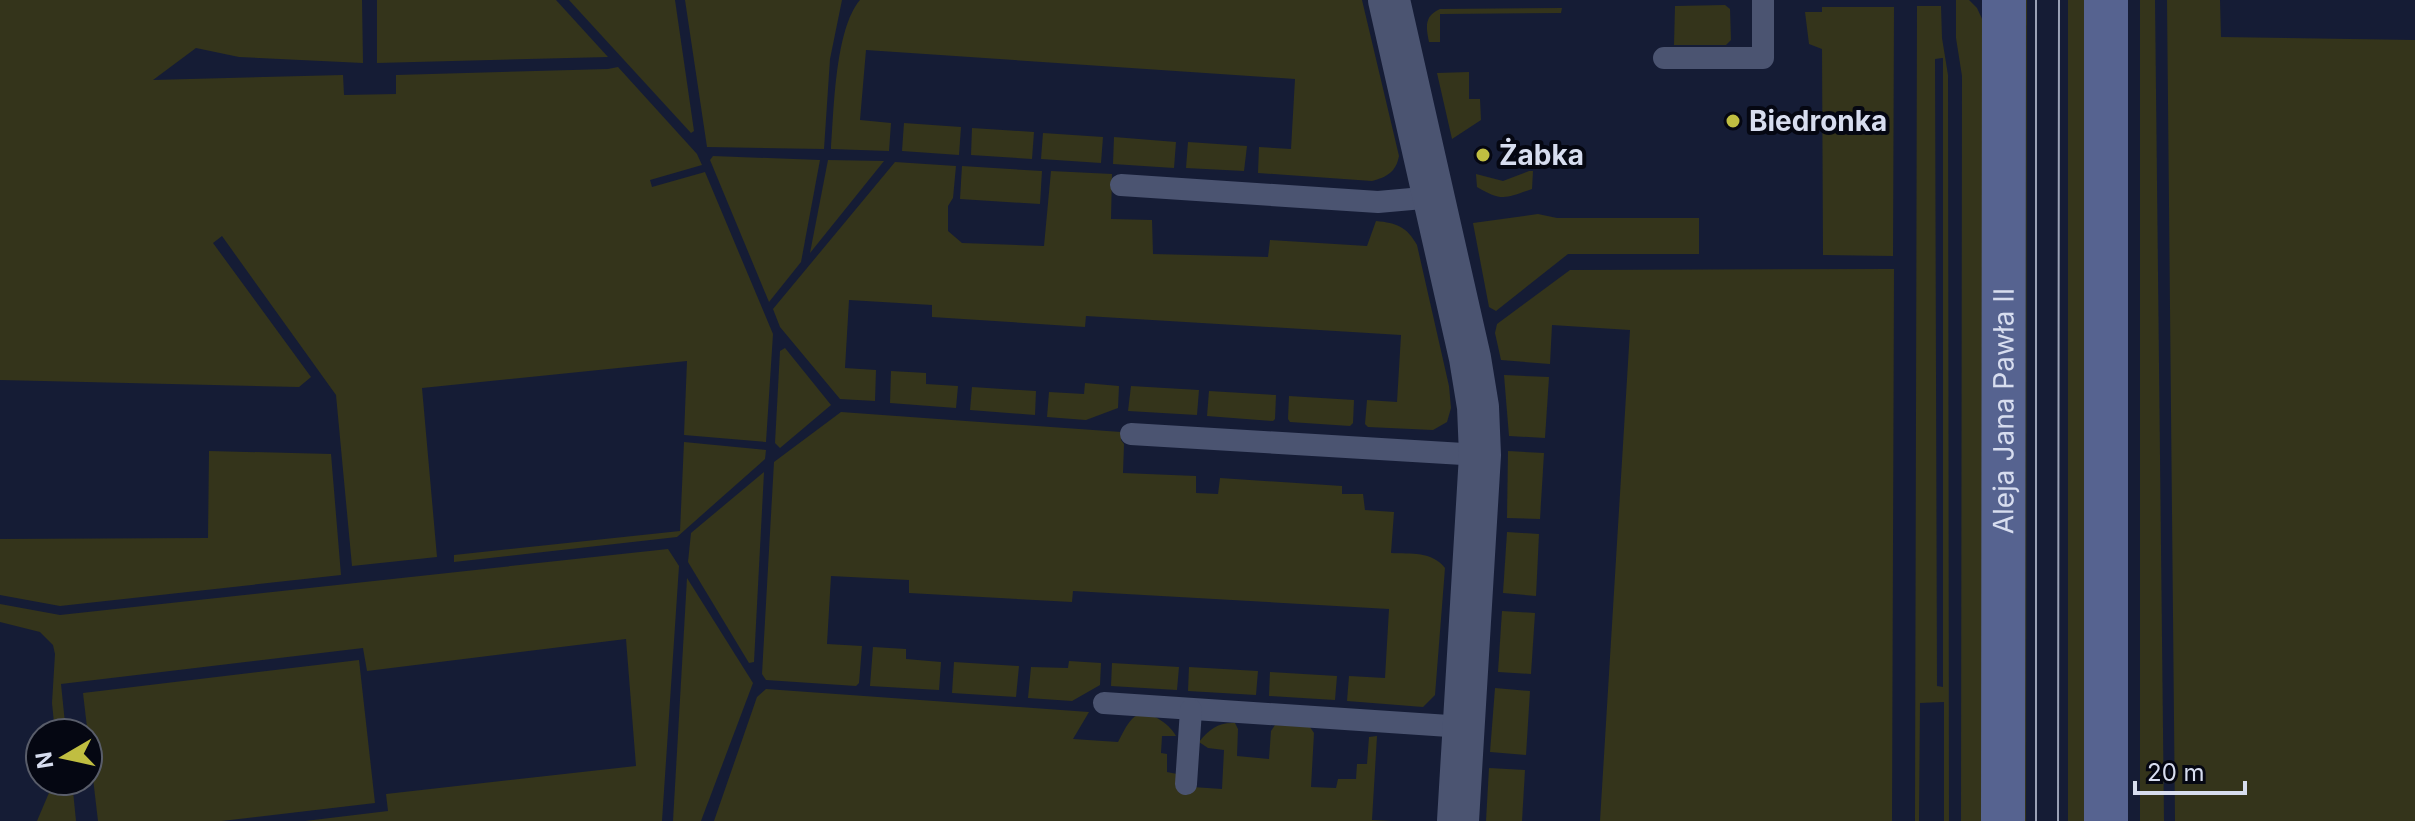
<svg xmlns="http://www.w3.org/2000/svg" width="2415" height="821" font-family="Inter,sans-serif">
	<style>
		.green { fill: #34341b; fill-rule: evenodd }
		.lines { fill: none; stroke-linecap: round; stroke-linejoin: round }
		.lane { stroke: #4b5471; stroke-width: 22 }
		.street { stroke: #4b5471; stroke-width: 42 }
		.secondary { stroke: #566390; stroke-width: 44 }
		.tram { stroke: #9aa1b5; stroke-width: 2 }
		.poi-dot { fill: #c0be41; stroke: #050712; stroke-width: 3 }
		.labels { text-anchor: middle; stroke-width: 8; stroke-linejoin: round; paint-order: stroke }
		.poi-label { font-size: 28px; font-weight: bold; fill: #d7ddef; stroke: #050712; text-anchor: start }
		.street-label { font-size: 28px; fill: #d7ddef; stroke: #050712 }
	</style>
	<rect width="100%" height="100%" fill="#151c35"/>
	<g class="green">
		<path d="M0,0h362l1,63 -124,-6 -43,-9 -43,32 190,-5 1,20 52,-1v-19l212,-6 10,-2 79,87 5,11 -52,15 2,7 53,-15 68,162 -7,108 -82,-7 3,-74 -265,27 15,169 -85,9 -16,-171 -114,-159 -9,7 98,134 -12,10 -299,-7z"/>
		<path d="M377,0h179l52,57 -231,6z"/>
		<path d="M569,0h106l19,131 -3,2z"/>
		<path d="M685,0h157l-12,59 -6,90 -117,-2z"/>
		<path d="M860,0h502l37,156c-3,16 -12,21 -27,25l-114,-8 1,-26 32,2 4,-70 -429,-29 -6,70 31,3 -2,28 -58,-2c3,-39 4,-120 29,-149z"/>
		<path d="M1956,0h13l8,8 6,13v800h-22l1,-745 -6,-38z"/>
		<path d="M2024,0h3l-1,821h-2z"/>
		<path d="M2068,0h17l1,821h-18z"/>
		<path d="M2140,0h15l9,821h-24z"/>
		<path d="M2167,0h53l1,37 194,3v781h-240z"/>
		<path d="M1725,5l5,4 1,31 -5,5h-52l1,-39z"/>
		<path d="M1917,6h24l1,32 6,37 1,746h-5v-119l-24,1 -1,118h-4zM1942,58h1v629l-6,-1 -2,-627z"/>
		<path d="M1822,7h72l-1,249 -70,-1 -1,-206 -13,-5 -4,-32h17z"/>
		<path d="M1562,8l-1,5 -121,1v28h-11c-3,-15 -5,-26 11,-33z"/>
		<path d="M1469,72v27h11l1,21 -29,19 -15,-66z"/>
		<path d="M904,123l57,4 -2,28 -57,-4z"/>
		<path d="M972,128l62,4 -2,27 -61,-4z"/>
		<path d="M1043,133l60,4 -2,26 -60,-4z"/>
		<path d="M1114,137l62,5 -2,26 -61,-4z"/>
		<path d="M1188,142l59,4 -3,25 -58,-3z"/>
		<path d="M713,156l107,4 -19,102 -32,40 -59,-142z"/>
		<path d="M828,160l56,1 -74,92z"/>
		<path d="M895,162l61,4 -3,32 -5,8v25l14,12 82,3 7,-75 61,3 -1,45 41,1 1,34 115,3 2,-17 97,6 9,-25c21,2 31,6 41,24l32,141 2,22 -4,14 -14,8 -65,-3 -3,-3 2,-24 30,2 4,-67 -315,-19 -1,11 -153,-10v-12l-83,-5 -4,68 31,2 -1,31 -35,-2 -60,-72 -7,-18z"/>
		<path d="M962,166l80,5 -2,33 -80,-5z"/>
		<path d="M1529,171h4l-1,18c-26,9 -30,13 -55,-2l-1,-13 27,7z"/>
		<path d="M1538,214l19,4h142v36h-131l-72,57 -7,-4 -16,-84z"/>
		<path d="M1894,269l-2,552h-292l30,-491 -78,-5 -2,39 -49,-4 -6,-27 2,-9 73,-54z"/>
		<path d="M785,348l46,57 -51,43 -5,-5 5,-92z"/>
		<path d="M891,371l35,2v11l32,2 -2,22 -66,-5z"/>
		<path d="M1504,375l45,2 -4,61 -36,-2z"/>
		<path d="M1085,383l34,3 -1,22 -32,12 -39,-3 2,-25 35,2z"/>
		<path d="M1131,386l68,4 -2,25 -69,-4z"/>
		<path d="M972,387l64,4 -1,24 -65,-5z"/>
		<path d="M1209,391l67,4 -1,24 -2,2 -66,-5z"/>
		<path d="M1289,396l65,4 -1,23 -3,3 -60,-4 -2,-3z"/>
		<path d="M841,412l280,20v8l3,4 -1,29 73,3v17l22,1 2,-16 122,8v8h21l2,16 29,2 -3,41c20,1 41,-2 54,15l-10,127 -12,12 -76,-6 2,-25 36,2 4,-69 -316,-18 -1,11 -163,-9v-13l-78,-4 -4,68 35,2 -3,37 -3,3 -90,-6 -4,-6 12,-212z"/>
		<path d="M684,442l82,8 -1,9 -88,78 -223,25v-7l226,-24z"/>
		<path d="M209,451l122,3 10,121 -281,31 -60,-11v-56l208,-1z"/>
		<path d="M1508,451l36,2 -4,66 -33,-1z"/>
		<path d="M764,472l-10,190 -5,1 -61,-101 3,-29z"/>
		<path d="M1507,532l32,2 -3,62 -33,-3z"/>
		<path d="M668,549l11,17 -17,255h-357l83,-10 -2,-17 250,-28 -10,-127 -259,32 -4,-23 -302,36 5,49h-11l-3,-30 3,-49 -2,-9 -13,-13 -40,-10v-18l60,11z"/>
		<path d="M687,578l66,105 -52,138h-28z"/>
		<path d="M1502,611l33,2 -4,61 -33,-2z"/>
		<path d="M873,647l33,2v10l35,3 -2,28 -69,-4z"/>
		<path d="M359,660l16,143 -153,18h-124l-15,-128z"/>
		<path d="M1069,661l32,2 -1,22 -28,16 -44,-3 3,-31 37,1z"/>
		<path d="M954,662l65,4 -3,31 -64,-4z"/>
		<path d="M1112,663l67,4 -2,23 -66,-4z"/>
		<path d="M1189,667l69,4 -2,24 -68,-4z"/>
		<path d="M1270,672l67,4 -2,24 -66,-4z"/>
		<path d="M1495,688l35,3 -4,64 -36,-3z"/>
		<path d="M766,689l323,23 -16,27 45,3c4,-7 8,-17 14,-23 13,-13 37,4 44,17h-14l-1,17 6,1v18l10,2 1,12 44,3 2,-39 -16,-2 -9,-6c10,-13 20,-20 36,-19l3,6 -1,27 32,3 2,-28 4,-6 35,2 4,6 -3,54 25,1 2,-9h18l1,-15h10l2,-27 8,-1 -5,84 20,1h-678l43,-124z"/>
		<path d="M1489,768l36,2 -3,51h-36z"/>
		<path d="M54,781h18l4,40h-39z"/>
	</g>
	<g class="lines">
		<g class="lane">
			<path d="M1664,58h99v-58"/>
			<path d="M1121,185l257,17 56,-5"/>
			<path d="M1131,434l349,21"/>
			<path d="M1104,703l360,24"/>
			<path d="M1186,784l5,-74"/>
		</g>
		<path class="street" d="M1389,0l81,358 8,49 2,48 -22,366"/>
		<g class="secondary">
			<path d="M2106,0v821"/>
			<path id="s1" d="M2003,821l1,-821"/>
		</g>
		<g class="tram">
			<path d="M2036,821v-821"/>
			<path d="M2058,821l1,-821"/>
		</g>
	</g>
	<g class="poi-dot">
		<circle cx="1733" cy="121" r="8"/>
		<circle cx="1483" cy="155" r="8"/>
	</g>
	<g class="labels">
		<g class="poi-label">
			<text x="1749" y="131">Biedronka</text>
			<text x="1499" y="165">Żabka</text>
		</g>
		<g class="street-label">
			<text dy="10" stroke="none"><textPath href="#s1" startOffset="410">Aleja Jana Pawła II</textPath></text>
		</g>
	</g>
	<g transform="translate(64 757) rotate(261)"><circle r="38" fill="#050712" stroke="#595d6a" stroke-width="2"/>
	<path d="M0-6L14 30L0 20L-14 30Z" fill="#c0be41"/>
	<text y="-12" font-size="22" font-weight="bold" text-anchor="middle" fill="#d7ddef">N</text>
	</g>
	<path d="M2135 781v12h110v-12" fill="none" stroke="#d7ddef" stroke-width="4"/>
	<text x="2147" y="781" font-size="24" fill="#d7ddef" stroke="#050712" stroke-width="6" paint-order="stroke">20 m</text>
</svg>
